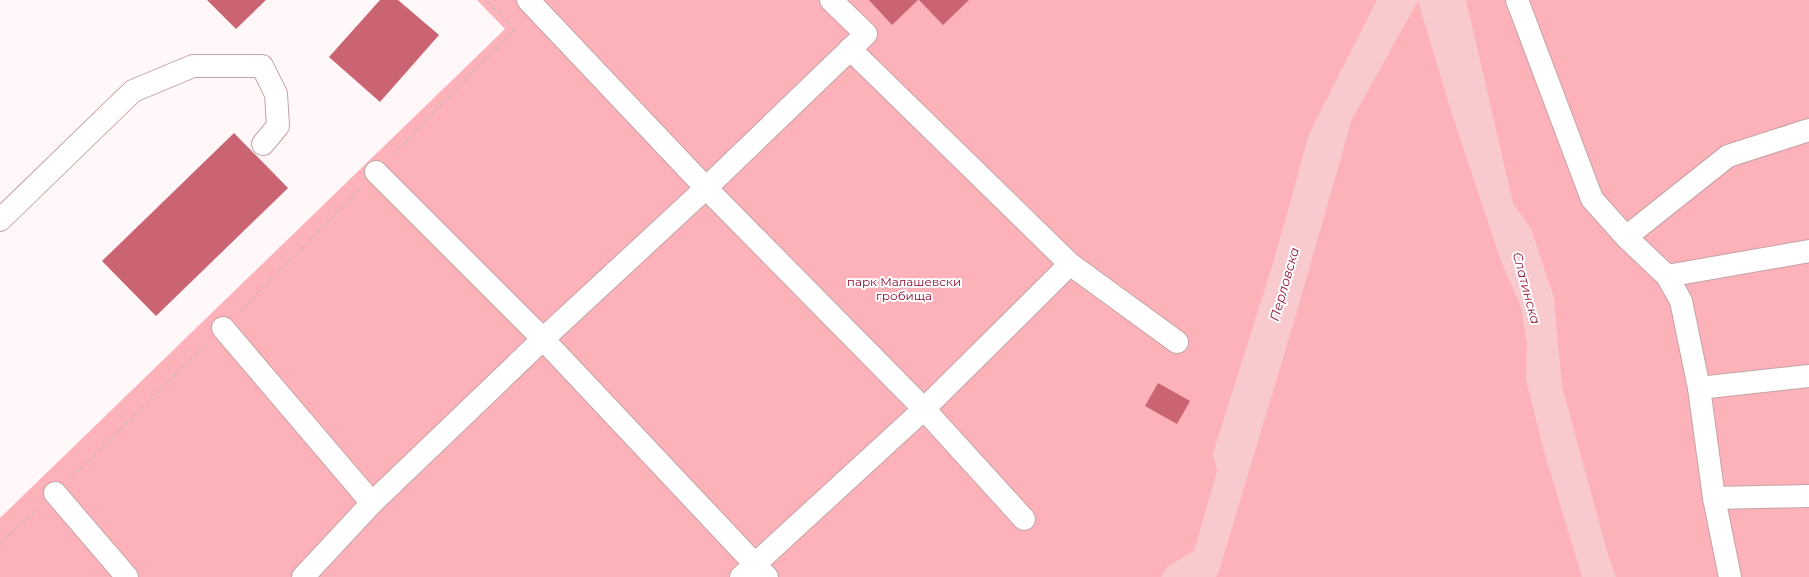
<svg xmlns="http://www.w3.org/2000/svg" width="1809" height="577" font-family="Montserrat,sans-serif">
	<style>
		.green { fill: #fdb2ba }
		.water { fill: #f8cace }
		.building { fill: #ca6473 }
		.lines { fill: none; stroke-linecap: round; stroke-linejoin: round }
		.minor-casing { stroke: #c4a2a5; stroke-width: 24 }
		.path { stroke: #beb4b5; stroke-width: 2.5; stroke-dasharray: 1 3; stroke-linecap: butt }
		.minor { stroke: #fff; stroke-width: 22 }
		.labels { text-anchor: middle; stroke-width: 4; stroke-linejoin: round; paint-order: stroke }
		.park-label { font-size: 12px; fill: #8f0c34; stroke: #fff }
		.water-label { font-size: 13px; font-style: italic; fill: #951639; stroke: #fff }
	</style>
	<rect width="100%" height="100%" fill="#fff7f8"/>
	<path class="green" d="M477,0h1332v577h-1809v-59l505,-489z"/>
	<path class="water" d="M1377,0h89l47,203 18,26 23,69 8,88 44,162 10,29h-34l-39,-129 -17,-69 1,-36 -6,-36 -20,-46 -50,-150 -33,-110 -66,118 -54,189 -79,263 -3,6h-55l6,-10 27,-16 23,-80 -4,-18 61,-193 35,-126z"/>
	<g class="building">
		<path d="M207,0h59l-30,29z"/>
		<path d="M380,0h18l41,35 -59,67 -51,-45z"/>
		<path d="M869,0h49l-26,25z"/>
		<path d="M919,0h50l-26,25z"/>
		<path d="M234,133l54,55 -132,128 -54,-55z"/>
		<path d="M1158,383l32,18 -13,23 -32,-18z"/>
	</g>
	<g class="lines">
		<defs>
			<g id="minor">
				<path d="M528,0l178,188 218,221 100,110"/>
				<path d="M1517,0l75,199 34,38 41,39 14,25 18,87 15,110 16,79"/>
				<path d="M850,49l220,215 107,78"/>
				<path d="M376,172l167,167 224,238"/>
				<path d="M0,220l133,-129 60,-25h69l14,28 2,32 -15,18"/>
				<path d="M1626,237l102,-81 81,-26"/>
				<path d="M1667,276l142,-25"/>
				<path d="M223,328l149,175"/>
				<path d="M1699,388l110,-12"/>
				<path d="M55,493l72,84"/>
				<path d="M1714,498l95,-2"/>
				<path d="M303,577l69,-74 171,-164 163,-151 160,-154 -35,-34"/>
				<path d="M741,577l183,-168 146,-145"/>
			</g>
		</defs>
		<use href="#minor" class="minor-casing"/>
		<g class="path">
			<path d="M393,155l122,-126 -29,-29"/>
			<path d="M240,311l120,-122"/>
			<path d="M72,477l134,-133"/>
			<path d="M0,544l38,-35"/>
		</g>
		<use href="#minor" class="minor"/>
	</g>
	<g class="labels">
		<g class="park-label">
			<text x="904" y="286">парк Малашевски<tspan x="904" dy="14">гробища</tspan></text>
		</g>
		<g class="water-label">
			<text transform="translate(1284 284) rotate(-74)" y="5">Перловска</text>
			<text transform="translate(1527 288) rotate(75)" y="5">Слатинска</text>
		</g>
	</g>
</svg>
